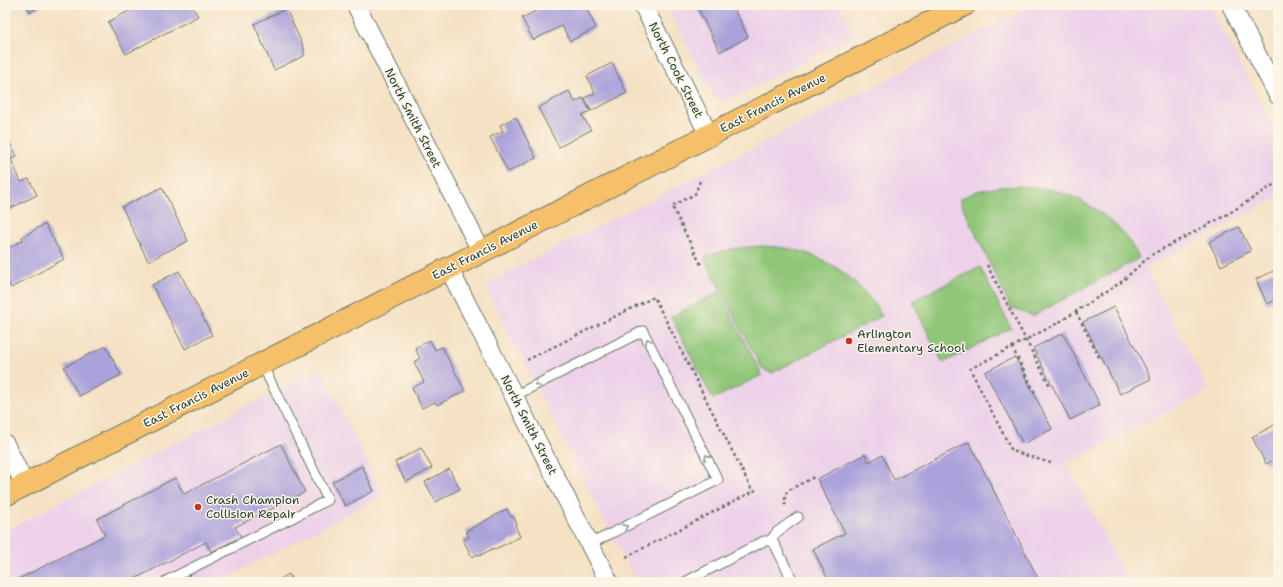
<svg xmlns="http://www.w3.org/2000/svg" width="1283" height="587" font-family="'Shantell Sans',sans-serif">
	<style>
		.built { fill: #edd1e9 }
		.green { fill: #90c678; stroke: #588256 }
		.building { fill: #aca2db }
		.lines { fill: none; stroke-linecap: round; stroke-linejoin: round }
		.service-casing { stroke: #6a7666; stroke-width: 11 }
		.minor-casing { stroke: #6a7666; stroke-width: 20 }
		.primary-casing { stroke: #6a7666; stroke-width: 24 }
		.path { stroke: #6a7666; stroke-width: 2.5; stroke-dasharray: 3 3; stroke-linecap: butt }
		.service { stroke: #fff; stroke-width: 9 }
		.minor { stroke: #fff; stroke-width: 18 }
		.primary { stroke: #f6c06b; stroke-width: 22 }
		.oneway { stroke: #8f9e9a }
		.poi-dot { fill: #c8321e; stroke: #fcf5e5; stroke-width: 1.5 }
		.labels { text-anchor: middle; stroke-width: 3; stroke-linejoin: round; paint-order: stroke }
		.street-label { font-size: 12px; fill: #1f3d34; stroke: #fcf5e5 }
		.poi-label { font-size: 12px; fill: #1f3d34; stroke: #fcf5e5; text-anchor: start }
	</style>
	<rect width="100%" height="100%" fill="#fcf5e5"/>
	<filter id="ink" filterUnits="userSpaceOnUse"><feTurbulence type="fractalNoise" baseFrequency=".025" numOctaves="2"/><feDisplacementMap in="SourceGraphic" scale="8" xChannelSelector="R" yChannelSelector="G"/><feConvolveMatrix kernelMatrix="1 2 1 2 8 2 1 2 1" color-interpolation-filters="sRGB"/></filter>
	<filter id="wash" filterUnits="userSpaceOnUse"><feTurbulence type="fractalNoise" baseFrequency=".012" numOctaves="4" result="noise"/><feDisplacementMap in="SourceGraphic" scale="16" xChannelSelector="R" yChannelSelector="G"/><feGaussianBlur stdDeviation="0.9" result="paint"/><feColorMatrix in="noise" values="0 0 0 0 0 0 0 0 0 0 0 0 0 0 0 0 0 1.4 0 .05"/><feComposite in="paint" operator="in"/></filter>
	<g filter="url(#wash)">
		<rect width="100%" height="100%" fill="#f5e1c4"/>
		<g class="built">
			<path d="M667,5h173l15,31 -127,64h-6l-6,-2 -5,-6z"/>
			<path d="M1034,5h175l69,129v63l-132,71 63,123 -142,72 61,119h-492l-148,-290v-7l3,-4z"/>
			<path d="M321,368l62,127 -164,87h-214v-51z"/>
		</g>
		<g class="green">
			<path d="M1020,186c13,1 27,2 40,6 24,7 56,29 70,50 3,5 6,11 9,16l-106,58 -22,-8 -52,-109 18,-8 22,-4z"/>
			<path d="M763,246c14,1 29,2 43,7 32,11 59,34 76,63l-110,57 -10,-4 -58,-111c21,-9 37,-11 59,-12z"/>
			<path d="M980,267l31,61 -68,35 -31,-62z"/>
			<path d="M719,292l43,83 -49,24 -42,-82z"/>
		</g>
		<g id="blocks">
			<g class="building">
				<path d="M26,5h18l-14,7z"/>
				<path d="M140,5h51l7,11 -72,38 -18,-32z"/>
				<path d="M548,5h37l11,23 -26,13 -8,-15 -29,14 -11,-22z"/>
				<path d="M696,5h36l16,32 -28,15z"/>
				<path d="M286,9l18,39v8l-30,14 -20,-46z"/>
				<path d="M612,63l15,30 -36,18 -6,-13 10,-5 -8,-17z"/>
				<path d="M569,91l6,11 8,-4 7,13 -8,4 9,15 -32,17 -21,-39z"/>
				<path d="M516,117l20,41 -28,14 -18,-35 13,-6 -3,-6z"/>
				<path d="M9,141l8,15 -6,3 10,23 8,-3 8,16 -28,14 -4,-7v-59z"/>
				<path d="M162,187l26,54 -40,20 -26,-54z"/>
				<path d="M45,224l19,35 -53,29 -6,-12v-26l18,-10 -1,-3z"/>
				<path d="M1239,227l12,24 -30,15 -12,-24z"/>
				<path d="M1278,269v30l-11,5 -11,-25z"/>
				<path d="M179,271l33,64 -27,14 -33,-64z"/>
				<path d="M1114,307l37,72 -31,15 -37,-72z"/>
				<path d="M1063,333l37,72 -30,15 -37,-72z"/>
				<path d="M430,340l5,10 7,-3 23,44 -28,14 -2,-3 -13,6 -10,-20 12,-6 -10,-20 6,-4 -5,-10z"/>
				<path d="M106,346l15,29 -42,21 -15,-29z"/>
				<path d="M1015,357l37,72 -29,15 -38,-72z"/>
				<path d="M1278,423v35l-12,6 -14,-27z"/>
				<path d="M969,442l71,140h-211l-16,-33 32,-16 -28,-54 48,-25 4,8 13,-7 12,25z"/>
				<path d="M281,444l24,48 -70,35 6,10 -30,15 -5,-10 -77,40h-116l92,-47 -8,-16 78,-41 9,16z"/>
				<path d="M421,448l11,20 -26,14 -11,-20z"/>
				<path d="M362,466l12,25 -29,15 -13,-24z"/>
				<path d="M449,469l11,20 -24,13 -11,-20z"/>
				<path d="M507,509l4,8 2,-1 4,8 -2,1 5,12 -25,12 -1,-1 -15,8 -1,-2 -6,3 -9,-17 6,-3 -3,-6z"/>
				<path d="M289,574l4,8h-18z"/>
			</g>
		</g>
	</g>
	<g filter="url(#ink)">
		<use href="#blocks" fill-opacity="0" stroke="#6a7666" stroke-width="1"/>
		<g class="lines">
			<defs>
				<g id="service">
					<path d="M514,396l129,-65 75,149 -128,64"/>
					<path d="M770,541l7,-9 21,-15"/>
					<path d="M166,582l2,-2 160,-80 -66,-136"/>
					<path d="M685,582l79,-41h6l5,4 18,37"/>
				</g>
				<g id="minor">
					<path d="M356,5l125,246"/>
					<path d="M643,5l66,130"/>
					<path d="M1231,5l47,90"/>
					<path d="M449,269l160,313"/>
					<path d="M5,444l20,41"/>
				</g>
				<path id="primary" d="M5,495l959,-490"/>
			</defs>
			<use href="#service" class="service-casing"/>
			<use href="#minor" class="minor-casing"/>
			<use href="#primary" class="primary-casing"/>
			<g class="path">
				<path d="M700,181l-5,13 -23,12 30,61"/>
				<path d="M987,265c21,41 42,81 63,121l2,-1"/>
				<path d="M1076,312l24,47 2,-1"/>
				<path d="M1012,347l23,46 -1,1"/>
				<path d="M527,360l127,-63 99,195"/>
				<path d="M1051,463l-39,-12 -42,-82 88,-46 62,-40 31,-28 77,-41 50,-32"/>
				<path d="M786,505l-2,-2 3,-12 29,-15"/>
				<path d="M626,557l130,-67"/>
			</g>
			<use href="#service" class="service"/>
			<use href="#minor" class="minor"/>
			<use href="#primary" class="primary"/>
		</g>
		<defs><path id="oneway-chevron" d="M-2-3.5L2.5 0L-2 3.5" fill="none" stroke-width="1.6" stroke-linecap="round" stroke-linejoin="round"/></defs>
		<g class="oneway">
			<use href="#oneway-chevron" transform="translate(648 341) rotate(-117)"/>
			<use href="#oneway-chevron" transform="translate(537 384) rotate(153)"/>
			<use href="#oneway-chevron" transform="translate(707 457) rotate(-117)"/>
			<use href="#oneway-chevron" transform="translate(625 527) rotate(-27)"/>
		</g>
	</g>
	<g class="poi-dot">
		<circle cx="849" cy="341" r="4"/>
		<circle cx="198" cy="507" r="4"/>
	</g>
	<g class="labels">
		<g class="street-label">
			<text transform="translate(676 70) rotate(63)" y="4">North Cook Street</text>
			<text transform="translate(773 103) rotate(-27)" y="4">East Francis Avenue</text>
			<text transform="translate(413 118) rotate(63)" y="4">North Smith Street</text>
			<text transform="translate(485 250) rotate(-27)" y="4">East Francis Avenue</text>
			<text transform="translate(196 398) rotate(-27)" y="4">East Francis Avenue</text>
			<text transform="translate(529 425) rotate(63)" y="4">North Smith Street</text>
		</g>
		<g class="poi-label">
			<text x="857" y="338">Arlington<tspan x="857" dy="14">Elementary School</tspan></text>
			<text x="206" y="504">Crash Champion<tspan x="206" dy="14">Collision Repair</tspan></text>
		</g>
	</g>
	<rect width="1283" height="587" fill="none" stroke="#fcf5e5" stroke-width="20"/>
</svg>
